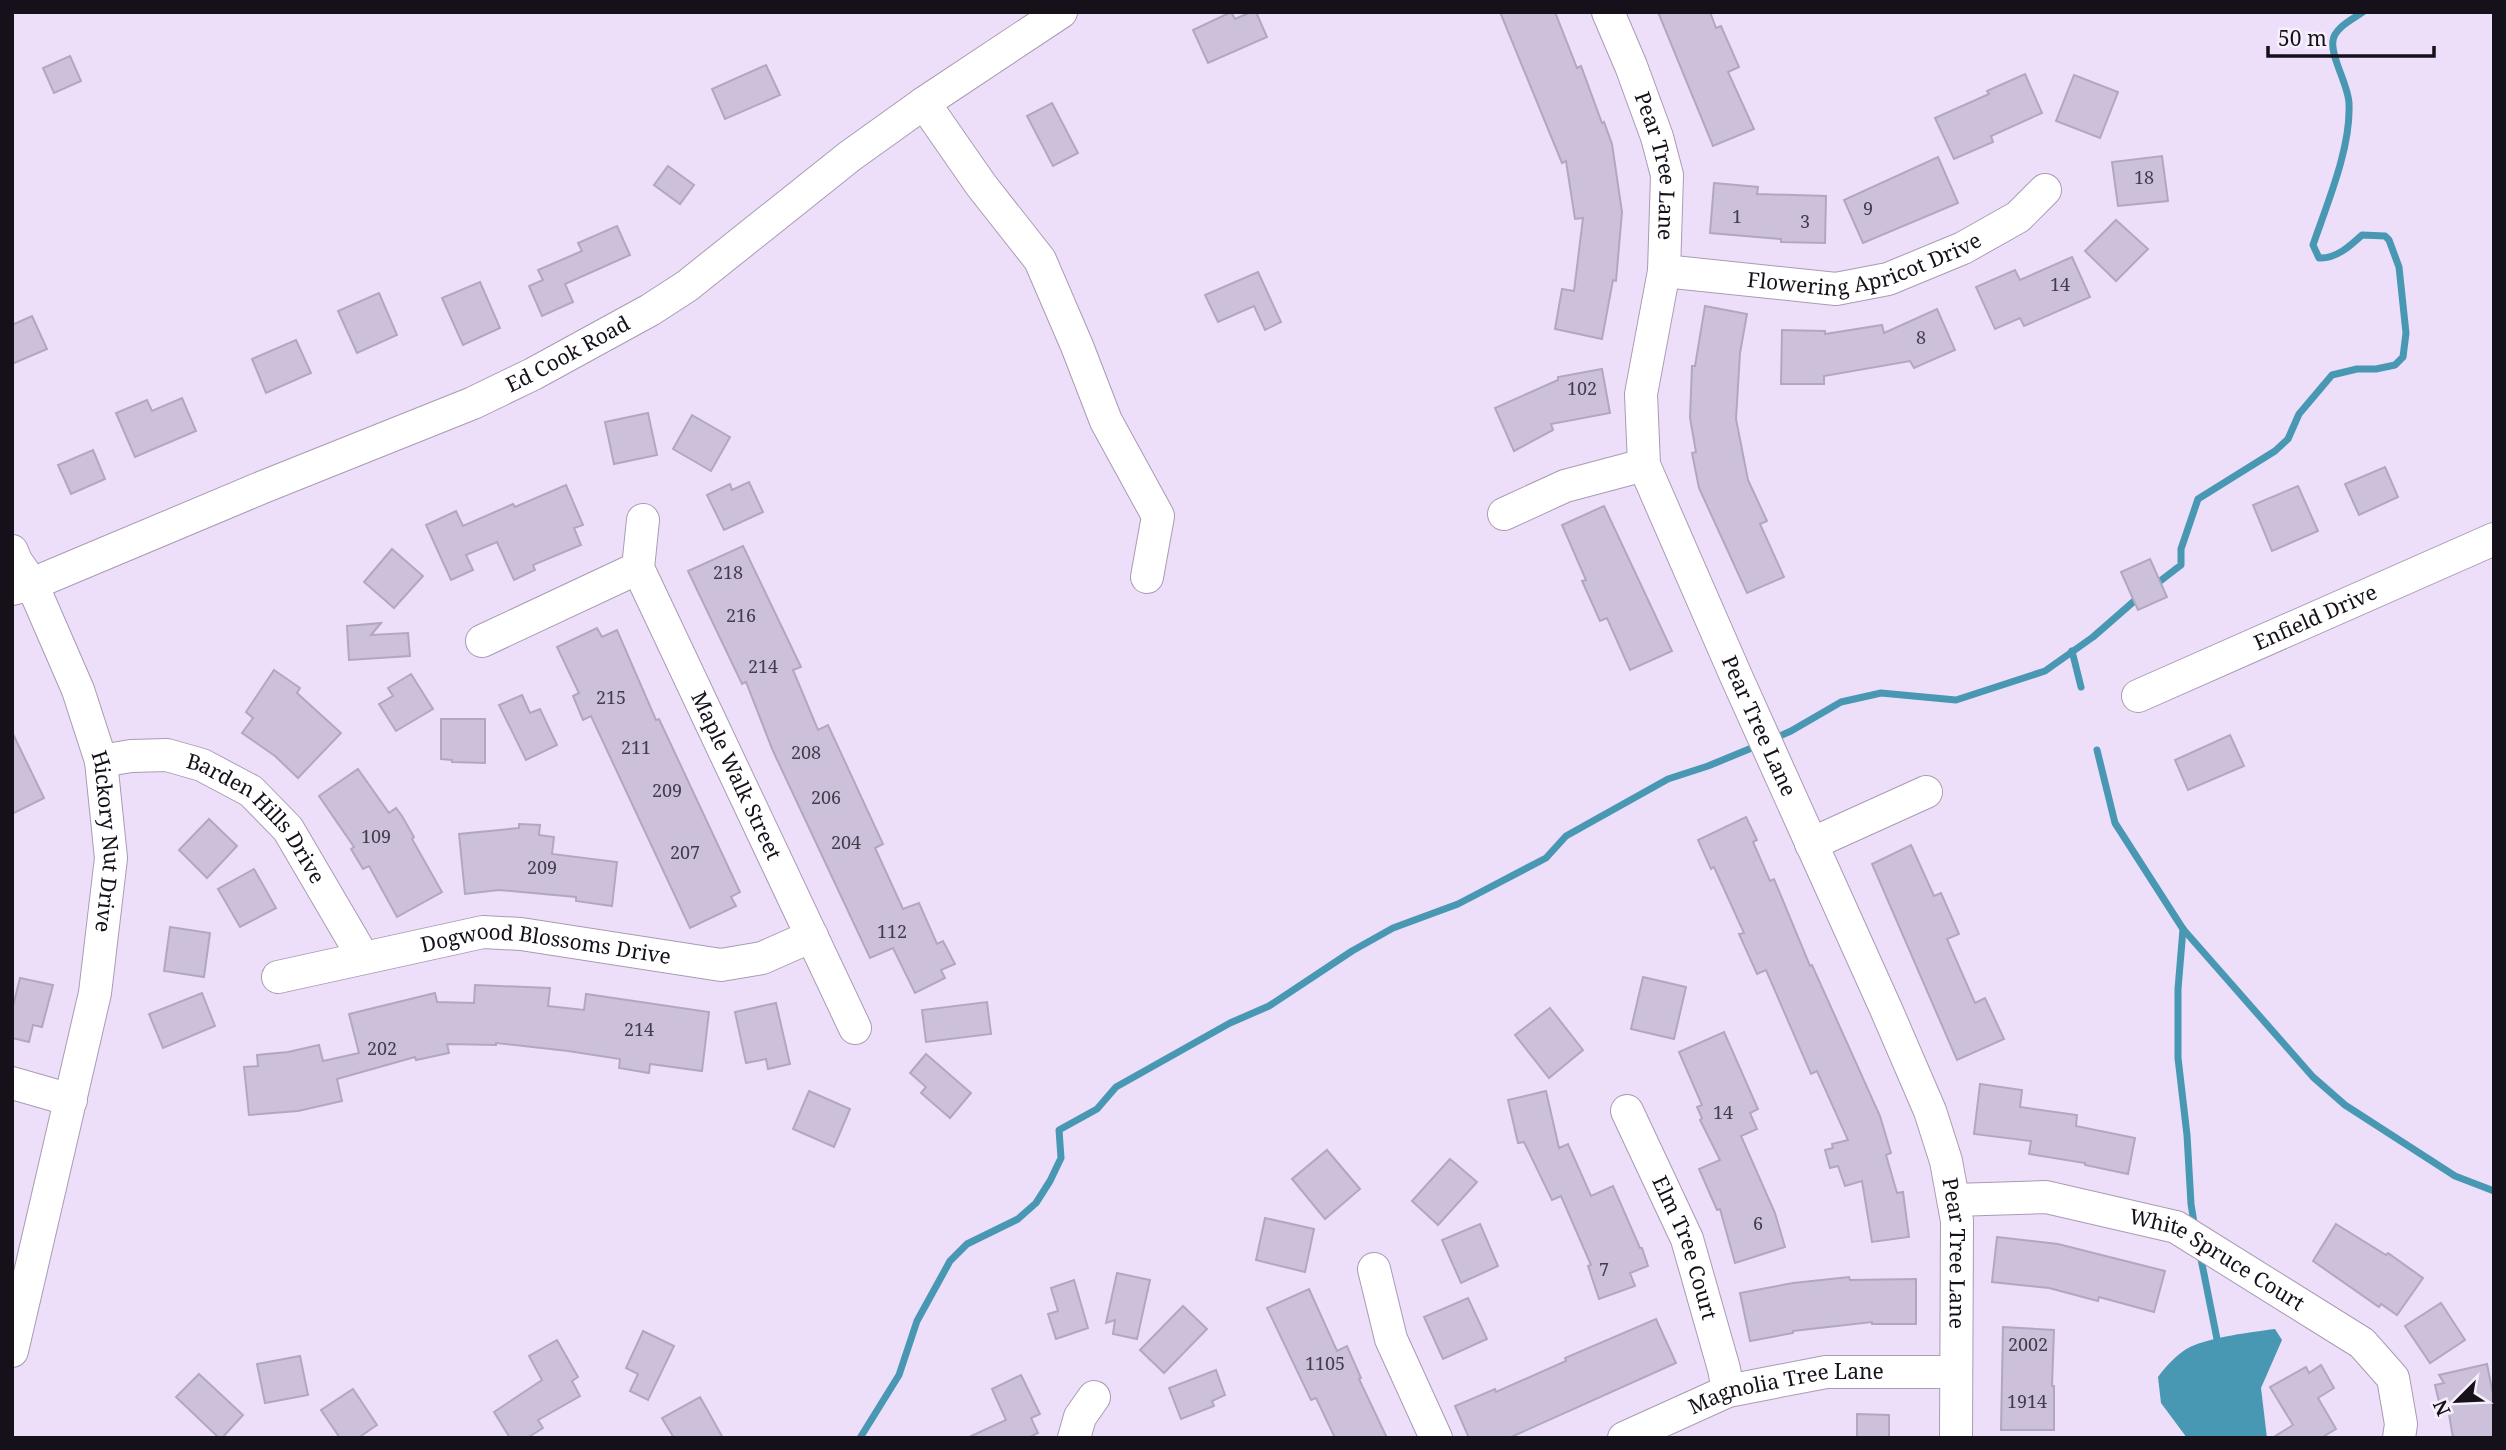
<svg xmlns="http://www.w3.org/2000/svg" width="2506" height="1450" font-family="'Noto Serif',serif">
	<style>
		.water { fill: #4998b3 }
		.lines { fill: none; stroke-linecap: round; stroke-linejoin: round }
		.stream { stroke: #4998b3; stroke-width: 7 }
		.building { fill: #ccc0db; stroke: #b2a7c1; stroke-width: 2 }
		.minor-casing { stroke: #a99bb4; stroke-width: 34 }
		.minor { stroke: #fff; stroke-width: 32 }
		.labels { text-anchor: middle; stroke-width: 7; stroke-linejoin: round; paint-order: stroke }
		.number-label { font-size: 18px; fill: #433c4a }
		.street-label { font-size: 21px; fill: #151019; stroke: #f6f0fb }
	</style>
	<rect width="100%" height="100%" fill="#eddffa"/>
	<path class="water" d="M2275,1329l7,11 -21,48 6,50h-80l-26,-35 -3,-26c8,-11 20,-24 32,-30 21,-10 62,-15 85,-18z"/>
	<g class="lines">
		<g class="stream">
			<path d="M2155,585l26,-20v-16l17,-50 77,-48 13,-12 11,-25 33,-39 25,-6h19l19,-4 8,-8 3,-24 -7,-66 -10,-27 -4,-4 -23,-1c-12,11 -26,24 -43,23l-6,-13c14,-41 38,-97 36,-141 0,-18 -19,-48 -16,-63 1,-13 20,-22 30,-29"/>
			<path d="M2072,651l9,36"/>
			<path d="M1773,739l18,-8 50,-29 40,-9 75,7 89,-29 48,-34 47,-41"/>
			<path d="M2097,750l18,73 68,106 130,148 32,28 110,71 39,15"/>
			<path d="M2183,929l-5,60v69l9,77 4,69 4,25"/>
			<path d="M2200,1254l19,95"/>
			<path d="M860,1438l39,-63 18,-54 33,-60 17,-17 51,-25 18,-16 14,-22 11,-23 -2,-28 38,-21 19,-22 114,-64 39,-17 83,-55 41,-23 65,-24 88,-46 20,-22 102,-57 40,-13 51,-21"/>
		</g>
	</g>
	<g class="building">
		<path d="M1231,12l4,7 16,-7h5l11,25 -59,26 -15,-33z"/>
		<path d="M1500,12h55l22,56 4,-2 21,57 2,-1 8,22 10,68 -6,69 -3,-1 -11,59 -47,-10 7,-40 12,2 9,-73 -8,1 -9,-58 -4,2z"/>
		<path d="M1658,12h52l6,16 5,-2 18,41 -11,5 26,57 -41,17z"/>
		<path d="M70,56l11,25 -27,12 -11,-25z"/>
		<path d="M766,65l14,30 -55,24 -13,-30z"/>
		<path d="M2025,74l17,39 -51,23 2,6 -39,17 -19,-41 54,-24 -2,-3z"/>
		<path d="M2074,75l44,17 -18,46 -44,-17z"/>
		<path d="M1052,103l26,50 -25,13 -26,-50z"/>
		<path d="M2162,156l6,45 -50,5 -6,-44z"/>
		<path d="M1938,157l20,46 -95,40 -19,-43z"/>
		<path d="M668,166l26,19 -14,19 -26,-19z"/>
		<path d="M1714,183l44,4 -1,7 69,2 -1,47 -44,-1v-3l-71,-6z"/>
		<path d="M2116,220l32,29 -32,32 -31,-30z"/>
		<path d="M617,226l13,29 -65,29 8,18 -31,14 -13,-30 14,-6 -5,-10 44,-19 -4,-8z"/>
		<path d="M2072,257l18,40 -66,29 -4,-8 -25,11 -19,-42 39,-17 5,10z"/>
		<path d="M1258,272l23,50 -16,8 -11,-24 -36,16 -13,-27z"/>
		<path d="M480,282l20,46 -37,17 -21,-47z"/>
		<path d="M379,293l18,42 -40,18 -19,-42z"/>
		<path d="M1705,306l42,8 -7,39 -4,66 12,61 19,41 -7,3 24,53 -37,16 -48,-105 -7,-35 4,-1 -6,-34 2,-52h3z"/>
		<path d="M1937,309l18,41 -41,18 -4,-7 -86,15v8h-43l1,-54 43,1v3l57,-9 2,8z"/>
		<path d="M32,316l15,33 -35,15v-39z"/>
		<path d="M296,340l15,33 -45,20 -14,-34z"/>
		<path d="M1602,369l8,44 -59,11 2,6 -39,21 -19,-43 63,-28v-3z"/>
		<path d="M182,398l14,33 -61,26 -19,-44 31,-13 5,11z"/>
		<path d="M648,413l9,42 -43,9 -9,-42z"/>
		<path d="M692,415l38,22 -19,34 -38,-22z"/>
		<path d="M93,450l12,29 -34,15 -13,-29z"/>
		<path d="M2385,467l13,30 -39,18 -14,-31z"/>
		<path d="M749,482l14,30 -39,18 -17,-35 23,-11 2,6z"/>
		<path d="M566,485l17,40 -9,3 7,17 -48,20 2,5 -21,10 -17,-38 -31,13 7,15 -22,10 -25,-55 30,-14 7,15 50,-22 2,3z"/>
		<path d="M2298,486l20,45 -46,20 -19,-46z"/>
		<path d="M1604,506l68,145 -42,19 -23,-52 -7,3 -18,-40 4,-1 -24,-55z"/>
		<path d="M743,546l58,121 -8,3 25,60 10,-5 55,119 -8,4 28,61 16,-6 18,41 6,-3 12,23 -14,6 4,8 -30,15 -22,-45 -23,10 -97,-207 -27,-69 -4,2 -54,-113z"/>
		<path d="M392,549l31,27 -29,32 -30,-26z"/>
		<path d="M2150,559l17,38 -29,13 -17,-38z"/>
		<path d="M381,623l-10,12 37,-2 2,23 -61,4 -2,-34z"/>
		<path d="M597,628l5,9 15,-7 39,90 3,-1 81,173 -9,5 5,9 -46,22 -99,-212 -8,4 -10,-24 6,-3 -22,-46z"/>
		<path d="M274,670l26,18 -3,5 44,40 -43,45 -23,-22 -33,-23 11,-15 -7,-6z"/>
		<path d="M411,674l22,35 -37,22 -17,-27 14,-8 -5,-8z"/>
		<path d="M522,695l8,18 10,-4 17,36 -31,15 -27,-55z"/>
		<path d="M441,719h44v44l-33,-1v-2l-11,-1z"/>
		<path d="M12,732l32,66 -32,16z"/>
		<path d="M2230,735l14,31 -56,24 -13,-30z"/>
		<path d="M358,769l31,44 7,-5 6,8 12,21 -2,2 30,53 -45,25 -28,-51 -6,3 -12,-20 3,-2 -35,-51z"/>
		<path d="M1746,817l11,23 -4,2 17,39 4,-2 36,87 2,-1 68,151 11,37 -5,2 11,38 6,-1 6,45 -37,5 -10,-61 -17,5 -7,-20 -8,2 -5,-18 8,-2 -1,-4 16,-4 -31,-69 -6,3 -45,-104 -9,4 -18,-40 5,-1 -30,-66 -3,2 -13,-29z"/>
		<path d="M209,819l28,27 -30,32 -28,-28z"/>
		<path d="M519,824l21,1 -1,10 15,2 -2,17 65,8 -5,44 -36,-5v-4l-77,-7 -34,4 -6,-60 60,-6z"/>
		<path d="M1911,845l23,51 7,-3 18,41 -12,5 28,64 10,-5 19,41 -47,21 -85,-196z"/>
		<path d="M254,869l22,39 -36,19 -22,-38z"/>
		<path d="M170,927l40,6 -6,44 -40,-6z"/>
		<path d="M1643,977l43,10 -12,52 -43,-10z"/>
		<path d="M20,978l33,7 -11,42 -9,-2 -4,17 -17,-4v-28z"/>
		<path d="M475,985l75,3 -2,18 36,4 2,-16 123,18 -7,59 -52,-7 -1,9 -30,-5 1,-9 -52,-8 -72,-8v2l-49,-1 2,9 -33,7 -1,-3 -78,22 5,22 -44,10 -49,4 -5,-48 14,-1 -1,-11 31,-3 31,-7 4,16 36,-8 -10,-39 86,-21 2,9 37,1z"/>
		<path d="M202,993l13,33 -52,22 -14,-34z"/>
		<path d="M987,1002l4,32 -65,8 -4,-32z"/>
		<path d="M776,1003l14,61 -22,5 -2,-10 -20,4 -11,-51z"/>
		<path d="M1550,1008l33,42 -34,28 -34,-43z"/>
		<path d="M1724,1032l34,77 -8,4 7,16 -16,7 34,77 10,34 -50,16 -15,-54 -3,1 -18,-41 21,-9 -20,-40 2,-2 -5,-11 5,-2 -23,-53z"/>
		<path d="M926,1054l45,39 -21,25 -29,-25 5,-6 -16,-14z"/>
		<path d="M1980,1084l42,6 -2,17 57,8 -1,11 59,12 -7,36 -43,-9v-2l-56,-9 2,-13 -57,-7z"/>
		<path d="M809,1091l41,18 -16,38 -41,-18z"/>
		<path d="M1546,1091l13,57 9,-4 23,52 22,-10 27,62h2l6,18 -18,7 5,13 -36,13 -11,-33 3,-1 -30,-69 -9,4 -28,-58 -6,1 -10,-43z"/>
		<path d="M1327,1150l33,39 -35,30 -33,-40z"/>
		<path d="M1450,1159l27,23 -39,43 -26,-24z"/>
		<path d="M1265,1218l49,11 -9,43 -49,-12z"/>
		<path d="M1480,1224l18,42 -37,17 -19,-43z"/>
		<path d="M2336,1224l50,31 2,-2 35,25 -26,37 -16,-11 -2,3 -66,-46z"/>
		<path d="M1997,1237l61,7 107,27 -11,41 -55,-15 -1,4 -49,-13 -57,-6z"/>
		<path d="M1117,1273l33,7 -13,59 -24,-5 2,-14 -9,3z"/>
		<path d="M1849,1277l1,3 66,-1v45h-44v-2l-79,9v2l-43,8 -10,-48 53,-10z"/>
		<path d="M1074,1280l14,48 -32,11 -8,-25 10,-3 -7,-23z"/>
		<path d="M1309,1289l28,62 10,-5 14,32 -2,1 28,59h-52l-19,-40 -5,2 -44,-92z"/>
		<path d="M1468,1298l19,41 -44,20 -19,-42z"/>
		<path d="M2441,1303l24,37 -35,23 -25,-37z"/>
		<path d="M1183,1306l24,23 -43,44 -24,-23z"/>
		<path d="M1656,1319l20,44 -167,75h-40l-14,-32 40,-17 1,3 70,-31 -1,-3z"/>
		<path d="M2003,1327l51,3 -2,56h2v44h-53z"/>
		<path d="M643,1331l31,15 -26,54 -18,-9 8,-17 -12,-6z"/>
		<path d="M557,1340l21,37 -6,4 8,15 -42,24 5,8 -16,10h-17l-16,-26 48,-32 -13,-24z"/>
		<path d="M300,1356l8,39 -43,8 -8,-39z"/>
		<path d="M2487,1364l7,35v39h-41l-5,-30 -7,2 -6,-25 9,-2 -5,-8z"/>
		<path d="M2321,1365l13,23 -16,10 18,31 -15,9h-49l21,-13 -23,-38 36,-20 3,6z"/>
		<path d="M1216,1370l9,25 -13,6 2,5 -33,13 -12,-31z"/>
		<path d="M199,1374l44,41 -21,23h-3l-43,-41z"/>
		<path d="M1021,1375l19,39 -9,4 7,15 -10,5h-61l39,-18 -14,-31z"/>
		<path d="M353,1389l24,36 -19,13h-18l-19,-28z"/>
		<path d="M700,1397l23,41h-49l-12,-20z"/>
		<path d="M1857,1414l32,1v23h-32z"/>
	</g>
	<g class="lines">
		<defs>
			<g id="minor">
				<path id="s1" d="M1608,12l23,54 26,71 10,38 -3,96 -23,123 3,71 92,211 150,333 44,102 16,50 11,60 -1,217"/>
				<path d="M924,103l57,82 59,75 37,86 29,75 52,95 -11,61"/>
				<path id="s2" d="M1664,271l172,18 52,-10 75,-31 55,-31 27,-27"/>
				<path d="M1504,514l61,-28 79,-21"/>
				<path id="s3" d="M643,520l-5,48 217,460"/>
				<path id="s4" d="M12,551l4,10 16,23 46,106 23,71 10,97 -16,135 -83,358"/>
				<path id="s5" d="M12,589l20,-5 231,-97 210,-84 60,-29 117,-64 37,-24 163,-130 74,-53 137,-91"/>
				<path d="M482,641l156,-73"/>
				<path id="s6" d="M2138,696l356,-157"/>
				<path id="s7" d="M101,761l30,-5 36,-1 35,10 49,26 37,38 75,128"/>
				<path d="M1811,844l115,-52"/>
				<path id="s8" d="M278,977l205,-45 38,2 200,31 41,-7 50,-22"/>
				<path d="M12,1083l59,17"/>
				<path id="s9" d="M1627,1111l60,128 37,130 4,22"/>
				<path id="s10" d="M1954,1200l92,-3 130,30 186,116 31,35 8,46 -2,14"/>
				<path d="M1374,1269l17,70 45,99"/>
				<path d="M1074,1438l6,-21 14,-20"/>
				<path id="s11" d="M1624,1438l104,-47 98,-19h129"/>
			</g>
		</defs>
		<use href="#minor" class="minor-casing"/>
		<use href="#minor" class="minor"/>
	</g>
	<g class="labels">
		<g class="number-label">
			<text x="2144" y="184">18</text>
			<text x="1868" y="215">9</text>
			<text x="1737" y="223">1</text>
			<text x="1805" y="228">3</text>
			<text x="2060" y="291">14</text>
			<text x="1921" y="344">8</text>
			<text x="1582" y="395">102</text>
			<text x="728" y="579">218</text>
			<text x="741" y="622">216</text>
			<text x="763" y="673">214</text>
			<text x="611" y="704">215</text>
			<text x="636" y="754">211</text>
			<text x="806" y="759">208</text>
			<text x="667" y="797">209</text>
			<text x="826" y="804">206</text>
			<text x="376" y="843">109</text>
			<text x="846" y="849">204</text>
			<text x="685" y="859">207</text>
			<text x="542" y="874">209</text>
			<text x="892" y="938">112</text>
			<text x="639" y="1036">214</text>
			<text x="382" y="1055">202</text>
			<text x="1723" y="1119">14</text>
			<text x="1758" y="1230">6</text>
			<text x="1604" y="1276">7</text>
			<text x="2028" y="1351">2002</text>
			<text x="1325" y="1370">1105</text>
			<text x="2027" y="1408">1914</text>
		</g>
		<g class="street-label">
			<text dy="7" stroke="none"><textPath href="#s1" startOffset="163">Pear Tree Lane</textPath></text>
			<text dy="7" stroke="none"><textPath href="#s2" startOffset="205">Flowering Apricot Drive</textPath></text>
			<text dy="7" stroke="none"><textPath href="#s5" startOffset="604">Ed Cook Road</textPath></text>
			<text dy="7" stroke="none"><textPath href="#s6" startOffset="194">Enfield Drive</textPath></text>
			<text dy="7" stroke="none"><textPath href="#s1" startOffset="751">Pear Tree Lane</textPath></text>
			<text dy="7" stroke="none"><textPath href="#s3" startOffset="278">Maple Walk Street</textPath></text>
			<text dy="7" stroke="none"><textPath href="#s7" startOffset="180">Barden Hills Drive</textPath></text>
			<text dy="7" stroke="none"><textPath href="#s4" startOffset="310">Hickory Nut Drive</textPath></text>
			<text dy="7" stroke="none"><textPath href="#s8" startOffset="273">Dogwood Blossoms Drive</textPath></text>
			<text dy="7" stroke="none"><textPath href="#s9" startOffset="149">Elm Tree Court</textPath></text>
			<text dy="7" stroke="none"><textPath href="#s1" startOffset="1318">Pear Tree Lane</textPath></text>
			<text dy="7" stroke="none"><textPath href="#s10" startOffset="276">White Spruce Court</textPath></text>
			<text dy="7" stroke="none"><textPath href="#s11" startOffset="172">Magnolia Tree Lane</textPath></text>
		</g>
	</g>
	<rect width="2506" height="1450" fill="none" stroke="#151019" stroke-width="28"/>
	<g transform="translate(2457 1401) rotate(246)" stroke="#f6f0fb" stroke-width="5" paint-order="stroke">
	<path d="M0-5L12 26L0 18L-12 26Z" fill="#151019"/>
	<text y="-10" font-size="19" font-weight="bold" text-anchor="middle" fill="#151019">N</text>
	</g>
	<path d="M2268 46v10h166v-10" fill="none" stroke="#151019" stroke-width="3.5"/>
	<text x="2278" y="46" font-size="21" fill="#151019" stroke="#f6f0fb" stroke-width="5" paint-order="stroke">50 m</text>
</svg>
